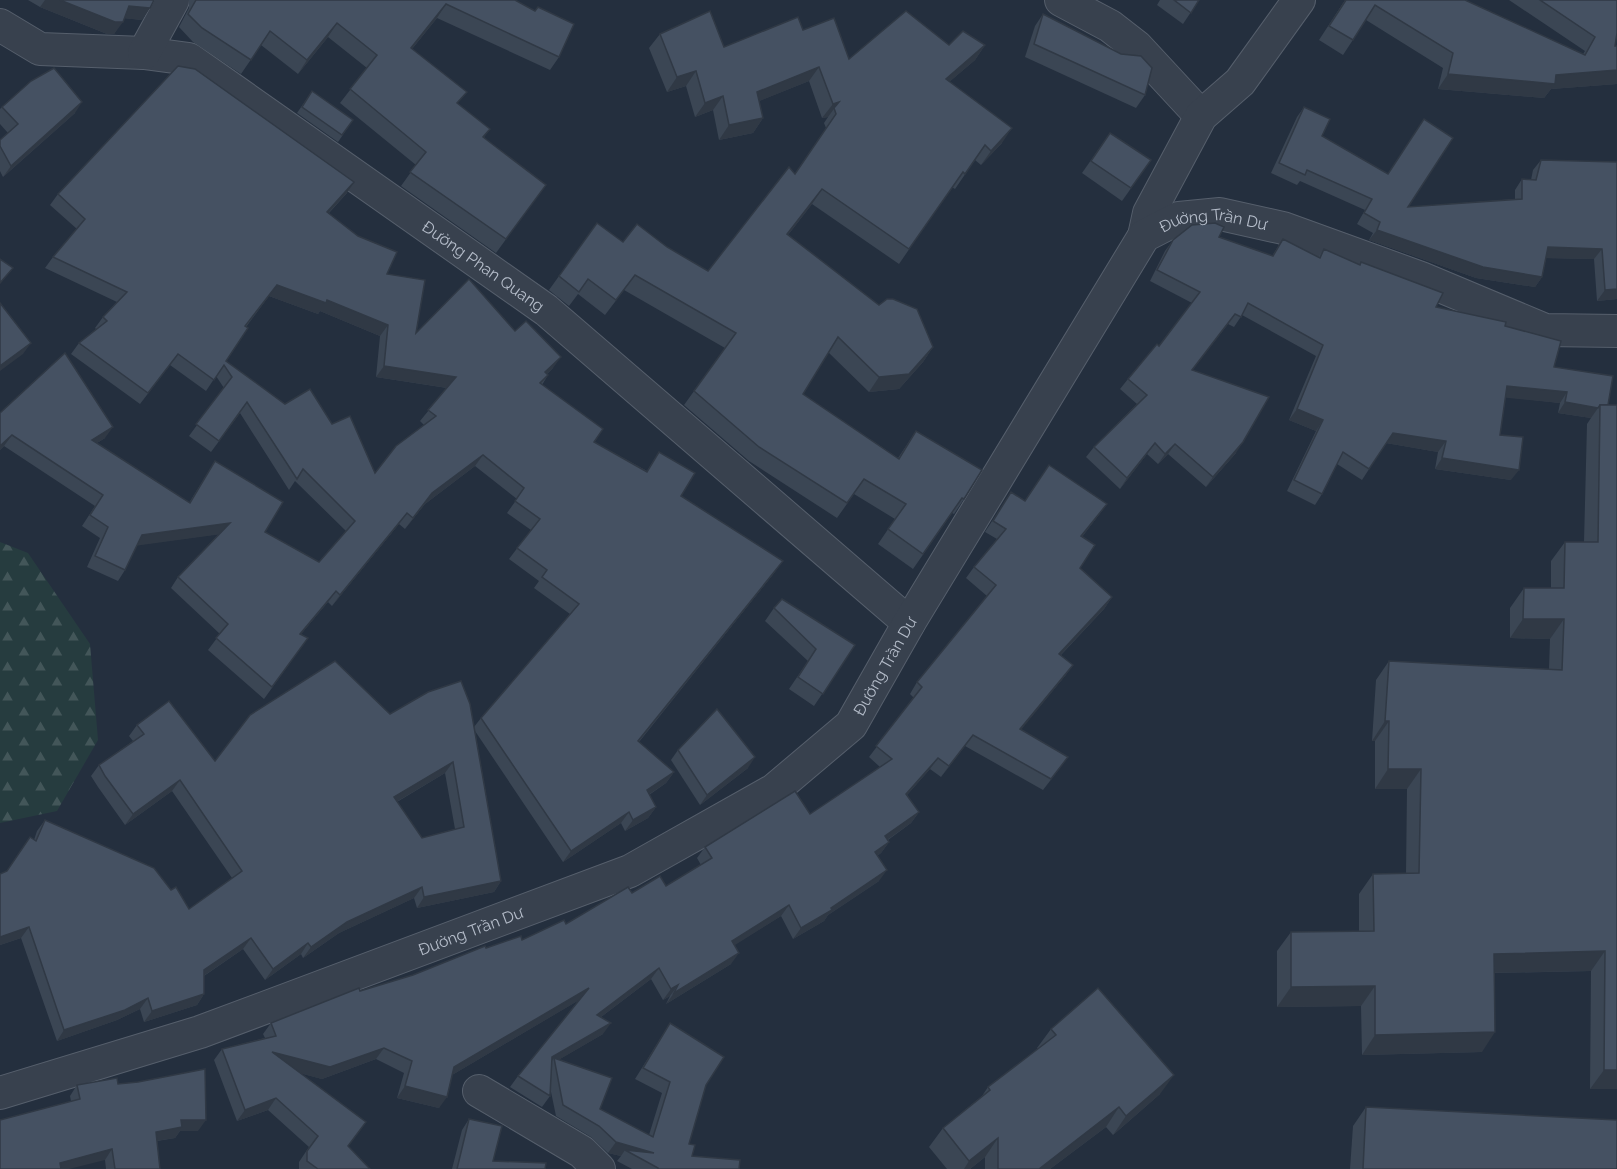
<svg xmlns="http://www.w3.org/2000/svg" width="1617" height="1169" font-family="Raleway,sans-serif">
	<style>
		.forest { fill: url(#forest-firs) }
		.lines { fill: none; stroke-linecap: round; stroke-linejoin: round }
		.minor-casing { stroke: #565f6c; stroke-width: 34 }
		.minor { stroke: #38414e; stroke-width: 32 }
		.wall { fill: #3b4654; fill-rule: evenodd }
		.shaded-wall { fill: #303945 }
		.building { fill: #455162; stroke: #303945; stroke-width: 1.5; fill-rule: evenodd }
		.labels { text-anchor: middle; stroke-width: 4.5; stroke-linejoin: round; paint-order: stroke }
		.street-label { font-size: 16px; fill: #b4bcc9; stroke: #1d2633 }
	</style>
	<defs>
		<pattern id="forest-firs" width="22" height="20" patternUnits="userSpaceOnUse" patternTransform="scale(1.5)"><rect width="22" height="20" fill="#263c3f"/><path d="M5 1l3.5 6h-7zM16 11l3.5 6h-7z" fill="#435659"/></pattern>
	</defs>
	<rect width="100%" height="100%" fill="#242f3e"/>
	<path class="forest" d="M0,542l28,11 62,91 8,96 -41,71 -57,12z"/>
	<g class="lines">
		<defs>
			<g id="minor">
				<path d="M1061,0l49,26 27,21 64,69"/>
				<path id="s1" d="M0,25l40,24 104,4 45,6 357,251 363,313"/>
				<path d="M144,53l29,-53"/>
				<path d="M1144,236l5,-23 52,-97 39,-34 59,-82"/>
				<path d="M479,1091l103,61 17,17"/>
				<path id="s2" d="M0,1093l200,-61 430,-161 144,-81 77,-65 58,-102 235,-387 35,-18 41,-4 63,14 138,50 124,52 72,1"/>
			</g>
		</defs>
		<use href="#minor" class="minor-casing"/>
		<use href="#minor" class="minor"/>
	</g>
	<g class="wall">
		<path d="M28,0h126l-12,20 -18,-2 -10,16h-7l-67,-27z"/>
		<path d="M189,0h326l44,57 -9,13 -113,-52 -25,31 46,55 32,25 -6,8 52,61 -40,55 -95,-67 15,-21 -76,-62 27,-35 -39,-31 -30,37 -37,-29 -20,29 -48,-32 -14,-15 10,-19z"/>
		<path d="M1160,0h39l-16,24 -26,-19z"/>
		<path d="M1345,0h120l118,54 2,-3 -76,-51h108l-2,46h2v38l-66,5 -7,9 -106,-9 5,-21 -77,-48 -23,35 -24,-15z"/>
		<path d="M1043,14l102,81 -9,13 -111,-51 10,-31z"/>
		<path d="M803,30l46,29 100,-14h36l-10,15 -26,22 53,61 -21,22 -6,-5 -20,29 -3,-2 -53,77 -87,-60 -24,31 145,112 -10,15 -24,27 -30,3 -41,-40 -25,42 95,64 18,-27 48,68 -10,15 -2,-1 -39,56 -35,-25 17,-25 -41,-25 -17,24 -88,-57 -65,-56 41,-57 -101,-58 -19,25 -27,-21 -9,12 -20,-16 48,-67 26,19 44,5 41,24 87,-97 31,-46 -2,-5 4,-6 -6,1 -13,-37 -50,20 4,17 -10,15 -34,7 -6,-30 -18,7 -9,-31 -19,6 -18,-44 11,-14 64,13z"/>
		<path d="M312,91l41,29 -15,22 -41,-29z"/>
		<path d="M2,107l73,6 -72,64 -3,-6v-31l8,-7 -8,-9v-15z"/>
		<path d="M1304,107l18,29 86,71 107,-8v-9l7,-11 9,1 2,-10 8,-10 76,2v137l-20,2 -3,-42 -48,-1 -4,19 -7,10 -59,-9 -107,-38 4,-7 -16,-9 8,-14 -65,-29 -3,4 -26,-12 26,-56z"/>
		<path d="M1110,133l41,27 -29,41 -40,-28z"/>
		<path d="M347,193l-18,20 58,61 29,59 99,-2 38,37 -6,6 1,1 -6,10 52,57 53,29 12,-19 22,44 94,76 -136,170 35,30 -8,11 -17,12 7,12 -8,11 -23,13 -4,-8 -58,39 -88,-131 26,150 -7,11 -77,16 -3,-10 -75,35 -36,25 -2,-4 -36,26 -22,-31 -39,27v18l-7,11 -53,17 -4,-13 -23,11 -60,21 -36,-103 -21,7v-71l7,-2 27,-32 3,-9 8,-11 126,70 18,19 43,-31 -60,-87 -47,34 -27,-38 -7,-11 8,-11 34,-24 -4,-5 8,-11 78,36 175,-47 84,13 7,-9 89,-104 -36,-26 5,-7 -30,-22 22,-29 -24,-17 10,-14 -42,-33 -50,38 -20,25 -6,-5 -67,82 -4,-4 -27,32 7,4 -44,61 -56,-49 12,-16 -49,-46 7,-11 41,-43 -82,11 -12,25 -7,11 -31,-14 13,-29 -18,-12 13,-20 -91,-60 -4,4v-37l105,25 -8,5 92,60 26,-42 50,71 54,30 27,-31 -51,-50 -6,9 -49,-77 -29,39 -22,-16 35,-48 -8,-12 -10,15 -36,-26 -30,39 -69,-50 8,-11 17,-14 -1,-1 8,-11 14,-15 -72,-34 8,-11 24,-28 -27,-24 8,-11zM269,296l49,18 2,-3 60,25 -4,41 71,11 -27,33 4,4 -49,48 -43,-49 -47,-20 -59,-43 20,-34zM445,773l10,56 -33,9 -25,-36z"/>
		<path d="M1219,237l53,19 11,-17 35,18 6,-8 112,58 69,19 49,41 54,38h9v684h-27l1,-118 -97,2 -12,79 -120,3 -1,-49 -84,1v-56l14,-19 68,-1v-37l14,-20 33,-1 1,-84h-32v-48h-3l4,-61 13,-19 160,8 1,-30 -40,-1v-30l14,-20h27v-27l14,-19h19l3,-118 4,-6 -33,-5 2,-10 -55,-6 -5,38 11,45 -76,-11 3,-17 -52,-9 -24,37 -25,-16 -15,30 -7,11 -28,-14 29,-60 -27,-11 27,-64 -74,-41 -8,12 -6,-3 -36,46 44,83 -30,34 -38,-33 -10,10 -11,-10 -27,35 -34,-32 8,-10 43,-43 -17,-15 8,-10 31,-33 33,-43 -42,-22 15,-30 8,-11z"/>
		<path d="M1011,492l14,9 82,3 -25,33 -2,31 32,29 -8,12 -43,46 12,10 -8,11 -44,53 39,39 -17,22 -78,-44 -24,31 -11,-8 -23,26 12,17 -8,11 -23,17 1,2 -8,11 -4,3 2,25 -51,34 -4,6 -31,18 -12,-23 -47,29 -3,19 -65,40 4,-8 -7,4 -12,-21 -50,38 2,17 -45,26 42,49 49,26 13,-42 -27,-14 35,-56 36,62 -17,59 3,12 47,13h-107l-15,-8 4,-5 -13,-3 -17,-16 -35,-21 -6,-29v9l-8,11 -32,-20 8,-11 61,-76 -127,75 -13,33 -42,-10 7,-25 -28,-14 -54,20 -22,-6 48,74 22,22h-71v-7l10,-15 -41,-37 -31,11 -23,-61 8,-11 43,-11 -2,-4 8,-11 89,-32 53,-16 73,-27 36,-8 44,-16 66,-31 34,-7 35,-21 -4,-7 8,-11 105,-33 70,-47 -11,-10 45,-59 -4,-4 7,-12 70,-86 -21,-18 8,-11 23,-28 -12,-7z"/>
		<path d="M774,608l81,37 -41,61 -25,-17 19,-28 -43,-40z"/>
		<path d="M678,750l70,18 -48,37 -29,-45z"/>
		<path d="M1051,1029l109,65 -47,41 -7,-8 -56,42h-65v-12l-15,12h-23l-18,-22 14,-19 39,-32 6,-9 50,-38 -1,-1z"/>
		<path d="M118,1084l80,47h-18l-5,7 -18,3 3,28h-54l-1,-9 -34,-59 -1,-5 7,-11z"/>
		<path d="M1366,1107l251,62h-267l3,-43z"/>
		<path d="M469,1119l24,42 52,8h-93l10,-39z"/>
	</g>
	<g class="shaded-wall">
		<path d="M45,0h15l63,22 -9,12h-7l-67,-27z"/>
		<path d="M446,4l-9,14 -35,43 9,-13z"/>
		<path d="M129,6l21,2 -8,12 -21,-2z"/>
		<path d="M337,23l-9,14 -30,37 9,-14z"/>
		<path d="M985,45l-10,15 -40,34 11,-15z"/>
		<path d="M819,67l-10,14 -62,25 10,-14z"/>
		<path d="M1617,70v14l-66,5 -7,9 -106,-9 10,-15 108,1z"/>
		<path d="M696,71l-10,15 -19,6 10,-15z"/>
		<path d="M723,96l-10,14 -18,7 10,-14z"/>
		<path d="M82,102l-7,11 -72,64 8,-11z"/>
		<path d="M839,102l-11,15 -6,1 11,-14z"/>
		<path d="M763,118l-10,15 -34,7 10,-15z"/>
		<path d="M1012,128l-10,15 -21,22 10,-14z"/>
		<path d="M354,182l-7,11 -28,30 8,-11z"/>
		<path d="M822,189l-10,15 -35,45 10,-15z"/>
		<path d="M1377,230l165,47 -7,10 -59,-9 -107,-38z"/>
		<path d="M1548,247l54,2 -8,10 -54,-1z"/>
		<path d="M277,285l50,15 61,25 -8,11 -60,-25 -2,3 -49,-18 -32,42z"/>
		<path d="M1617,289v10l-20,2 8,-11z"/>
		<path d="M1235,314l-7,10 -44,57 8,-11z"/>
		<path d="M31,343l-8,11 -23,17v-5z"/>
		<path d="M933,347l-10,15 -24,27 -30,3 10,-15z"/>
		<path d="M561,357l-8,11 -16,15 8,-11z"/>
		<path d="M384,366l72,11 -8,11 -72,-11z"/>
		<path d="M1507,386l60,6 -7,11 -61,-6z"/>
		<path d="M1565,402l33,6 -7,10 -33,-5z"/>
		<path d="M1297,409l26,11 -7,11 -27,-11z"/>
		<path d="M113,427l-8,11 -21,13 8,-11z"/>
		<path d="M1393,433l53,8 -8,11 -52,-9z"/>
		<path d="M12,435l-8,11 -4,4v-4z"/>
		<path d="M1243,442l-7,11 -30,34 7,-10z"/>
		<path d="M1155,443l-8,11 -27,35 7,-11z"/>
		<path d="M1175,444l-7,10 -10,10 7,-10z"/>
		<path d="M483,455l-8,11 -50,38 -20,25 27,-36z"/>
		<path d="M1442,458l77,12 -8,10 -76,-11z"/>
		<path d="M1107,504l-8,11 -26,33 8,-12z"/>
		<path d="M407,513l-8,11 -67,82 8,-11z"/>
		<path d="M230,523l-8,11 -88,12 8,-11z"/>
		<path d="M783,561l-8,11 -145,180 8,-11z"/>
		<path d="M336,591l-8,11 -36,43 8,-11z"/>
		<path d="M1112,597l-8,12 -53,56 8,-11z"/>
		<path d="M1523,619h41l-14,20 -40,-1z"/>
		<path d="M1073,665l-8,11 -52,64 7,-11z"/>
		<path d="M1385,721h4l-14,20h-3z"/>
		<path d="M973,735l-8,11 -24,31 8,-11z"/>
		<path d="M755,757l-7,11 -48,37 7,-10z"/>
		<path d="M938,758l-8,11 -32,36 8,-11z"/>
		<path d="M453,762l-8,11 -59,35 8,-11z"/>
		<path d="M1388,769h33l-14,20h-32z"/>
		<path d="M674,772l-8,11 -27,18 8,-11z"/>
		<path d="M180,780l-8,11 -47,34 8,-11z"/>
		<path d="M656,807l-8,11 -23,13 8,-11z"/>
		<path d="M629,812l-8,11 -58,39 8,-11z"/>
		<path d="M919,812l-8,11 -34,24 8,-11z"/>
		<path d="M889,842l-8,11 -14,10 8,-11z"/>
		<path d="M887,870l-8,11 -51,34 -4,6 -31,18 8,-11z"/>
		<path d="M501,881l-7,11 -77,16 7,-11z"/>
		<path d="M422,887l-8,11 -75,35 -36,25 8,-11 36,-25z"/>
		<path d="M789,905l-8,11 -57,36 8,-11z"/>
		<path d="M29,927l-8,11 -21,7v-8z"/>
		<path d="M251,938l-8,11 -47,32 8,-11z"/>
		<path d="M308,943l-7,11 -36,26 8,-11z"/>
		<path d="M1605,951l-14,20 -111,2 14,-19z"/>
		<path d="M739,953l-8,11 -65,40 8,-11z"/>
		<path d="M659,968l-8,11 -62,47 8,-11z"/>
		<path d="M678,985l-8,11 -7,4 8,-11z"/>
		<path d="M1375,986l-14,20 -84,1 14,-20z"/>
		<path d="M589,988l-8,11 -134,79 7,-11z"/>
		<path d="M204,994l-7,11 -53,17 8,-11z"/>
		<path d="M148,998l-8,11 -23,11 -60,21 7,-11z"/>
		<path d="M611,1023l-8,11 -48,28 -1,-4 -5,7 3,-8z"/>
		<path d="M1495,1032l-13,20 -120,3 13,-20z"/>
		<path d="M384,1048l-8,11 -54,20 -58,-15 8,-12z"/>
		<path d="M1604,1070h13v19h-27z"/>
		<path d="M1174,1075l-14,19 -47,41 13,-19z"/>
		<path d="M405,1086l42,11 -8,11 -42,-10z"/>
		<path d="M276,1098l-8,12 -31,11 8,-11z"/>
		<path d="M1119,1107l-13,20 -56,42h-11z"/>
		<path d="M181,1120h25l-8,11h-18l-5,7 -26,4 7,-10z"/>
		<path d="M998,1138l-13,19 -15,12h-6l5,-8z"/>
		<path d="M616,1142l38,11 -29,-3 -4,6 -13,-3z"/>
		<path d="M112,1149l-7,11 -36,9h-14l5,-6z"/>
	</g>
	<g class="building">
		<path d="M60,0h94l-4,8 -21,-2 -6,16h-8z"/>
		<path d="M196,0h319l20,11 3,-4 36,17 -15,33 -113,-53 -35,44 56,44 -10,11 33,26 -7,8 63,48 -40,54 -96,-67 16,-20 -76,-63 27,-34 -40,-32 -30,37 -37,-29 -19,29 -49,-32 -14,-14z"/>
		<path d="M1174,0h25l-8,13z"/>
		<path d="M1346,0h119l120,55 10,-18 -55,-37h77v33l-2,13h2v24l-61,5 -1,9 -107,-10 5,-21 -78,-48 -22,35 -24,-14z"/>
		<path d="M710,11l14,36 74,-30 5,13 31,-12 15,41 57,-48 43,34 14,-14 22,14 -39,34 66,49 -21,23 -6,-6 -20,29 -2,-2 -54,77 -87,-60 -35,45 92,71 8,-6h6l24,10 16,38 -24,27 -30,3 -41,-40 -35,57 96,65 17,-28 66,39 -18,29 -2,-1 -39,56 -35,-25 18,-25 -42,-25 -17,24 -88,-56 -65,-56 42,-58 -101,-58 -19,25 -28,-21 -9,13 -20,-16 38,-53 26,19 14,-18 30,23 41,24 81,-104 6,7 41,-60 -2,-6 5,-6 -6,2 -14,-37 -62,25 6,26 -34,7 -6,-29 -18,7 -9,-32 -19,6 -17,-43z"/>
		<path d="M1043,14l78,40 20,2 11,12 -7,27 -111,-51z"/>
		<path d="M178,66l17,3 159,113 -27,30 31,24 39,16 -10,22 38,6 -9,53 53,-54 46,52 11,-10 35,36 -16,15 3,3 -8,8 63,46 -9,13 53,30 12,-20 36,21 -14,23 102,65 -145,180 36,31 -27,18 9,17 -23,13 -4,-8 -58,39 -90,-133 98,-114 -37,-27 5,-7 -30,-22 23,-29 -25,-18 9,-13 -41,-33 -51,38 -19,25 -6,-5 -67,82 -4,-4 -36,43 8,4 -36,49 -56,-49 12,-14 -50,-47 52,-54 -88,12 -17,35 -30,-14 13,-29 -18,-12 13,-20 -91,-60 -12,11v-33l65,-60 48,74 -21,13 98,63 25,-42 68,41 -18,30 54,30 36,-41 -52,-52 -6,10 -50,-77 -28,39 -23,-17 36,-47 -8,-12 -10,15 -36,-26 -30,39 -69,-50 28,-22 -4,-4 24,-25 -74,-35 32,-38 -27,-25zM277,285l49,18 1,-3 61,25 -4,41 72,11 -28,33 8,6 -40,30 -21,27 -25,-57 -18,8 -22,-35 -25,15 -59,-43 22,-33 -3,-2z"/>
		<path d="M54,68l28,34 -71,64 -11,-20v-6l18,-16 -16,-17 29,-26z"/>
		<path d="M312,91l41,29 -11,15 -40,-28z"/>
		<path d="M1304,107l26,12 -8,17 66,38 36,-55 29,19 -45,69 114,-8v-20l14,1 5,-20 76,2v127l-12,1 -3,-41 -54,-2 -6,30 -59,-10 -106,-37 3,-8 -16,-9 8,-14 -65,-29 -2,5 -26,-12z"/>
		<path d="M1110,133l41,27 -20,28 -40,-27z"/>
		<path d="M1215,223l9,4 -5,10 54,19 10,-17 37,19 4,-9 36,16 1,-3 82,31 -7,14 70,15 -1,4 56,15 -7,26 59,9 -5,29h-8l-2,3 -33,-6 2,-10 -60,-6 -7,49 23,2 -4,33 -77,-12 4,-17 -53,-8 -24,36 -26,-17 -21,42 -28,-14 29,-60 -26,-11 26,-64 -75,-42 -7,14 -6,-3 -43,56 77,27 -26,45 -30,35 -38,-33 -10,10 -10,-11 -28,35 -33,-31 53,-52 -19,-16 29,-35 2,2 41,-54 -43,-22 16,-30 19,-15z"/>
		<path d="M0,259l13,9 -13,15z"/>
		<path d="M0,303l31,40 -31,23z"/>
		<path d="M1600,405h17v665h-13l1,-119 -111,3 1,78 -120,3v-49l-84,1v-55l83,-1 -1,-57 46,-1 2,-104h-33l1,-48h-4l4,-60 173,9 2,-51h-41l1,-31h40l1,-46h33z"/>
		<path d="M1049,465l58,39 -26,32 14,9 -15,23 32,29 -53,57 14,11 -53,64 48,28 -17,22 -78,-44 -24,31 -11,-8 -32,36 13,18 -34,24 4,6 -14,10 12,18 -56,38 1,2 -31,18 -12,-23 -57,36 7,12 -65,40 4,-8 -7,4 -12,-21 -62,47 14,8 -59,34 -2,39 -32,-20 71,-88 -135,79 -7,30 -42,-11 7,-25 -28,-13 -54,19 -58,-15 94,70 -18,24 22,23h-52l-11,-8v-10l11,-15 -42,-38 -31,12 -23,-61 54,-13 -5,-13 88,-35 1,3 53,-16 72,-29 1,2 35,-12 1,4 42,-20 2,4 62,-37 4,6 28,-17 6,10 46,-28 -7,-11 90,-56 15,23 82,-55 -16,-13 46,-59 -5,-5 79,-97 -22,-18 32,-38 -13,-8 18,-29 14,9z"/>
		<path d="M782,599l73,46 -32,49 -25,-17 18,-28 -42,-41z"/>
		<path d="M335,661l55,53 38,-22 33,-11 9,23 31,177 -77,16 -2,-10 -75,35 -36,25 -3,-4 -35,26 -22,-31 -47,32v24l-52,17 -4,-13 -23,12 -61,20 -35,-103 -29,10v-63l7,-3 23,-34 6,4 9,-21 109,48 17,22 5,-3 13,22 53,-38 -62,-91 -47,34 -28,-38 -6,-11 45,-31 -7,-9 32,-24 46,60 35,-46zM453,762l11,65 -42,11 -28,-41z"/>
		<path d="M717,709l38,48 -48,38 -29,-45z"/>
		<path d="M1098,988l76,87 -48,41 -7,-9 -80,62h-41v-31l-29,23 -26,-33 47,-38 -2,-3 68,-52 -5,-6z"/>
		<path d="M670,1023l54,34 -18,28 -17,59 6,1 -3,11 48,4 -1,9h-81v-1l-33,-18 29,3 -38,-11 -17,-16 -36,-21 -9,-47 58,20 -12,31 53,28 17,-55 -27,-14z"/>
		<path d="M205,1069l1,51h-25l1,7 -26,5 4,37h-45l-3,-20 -52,14 1,6h-61v-49l80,-21 -3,-14 40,-7 1,6 20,-2z"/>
		<path d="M1366,1107l251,13v49h-254z"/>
		<path d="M469,1119l33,7 -9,35 53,2 -1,6h-88z"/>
	</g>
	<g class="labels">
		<g class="street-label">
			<text dy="6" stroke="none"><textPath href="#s2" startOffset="1578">Đường Trần Dư</textPath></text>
			<text dy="6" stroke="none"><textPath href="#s1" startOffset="556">Đường Phan Quang</textPath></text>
			<text dy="6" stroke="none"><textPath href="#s2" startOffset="1002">Đường Trần Dư</textPath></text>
			<text dy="6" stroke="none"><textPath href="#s2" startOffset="498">Đường Trần Dư</textPath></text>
		</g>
	</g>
</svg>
